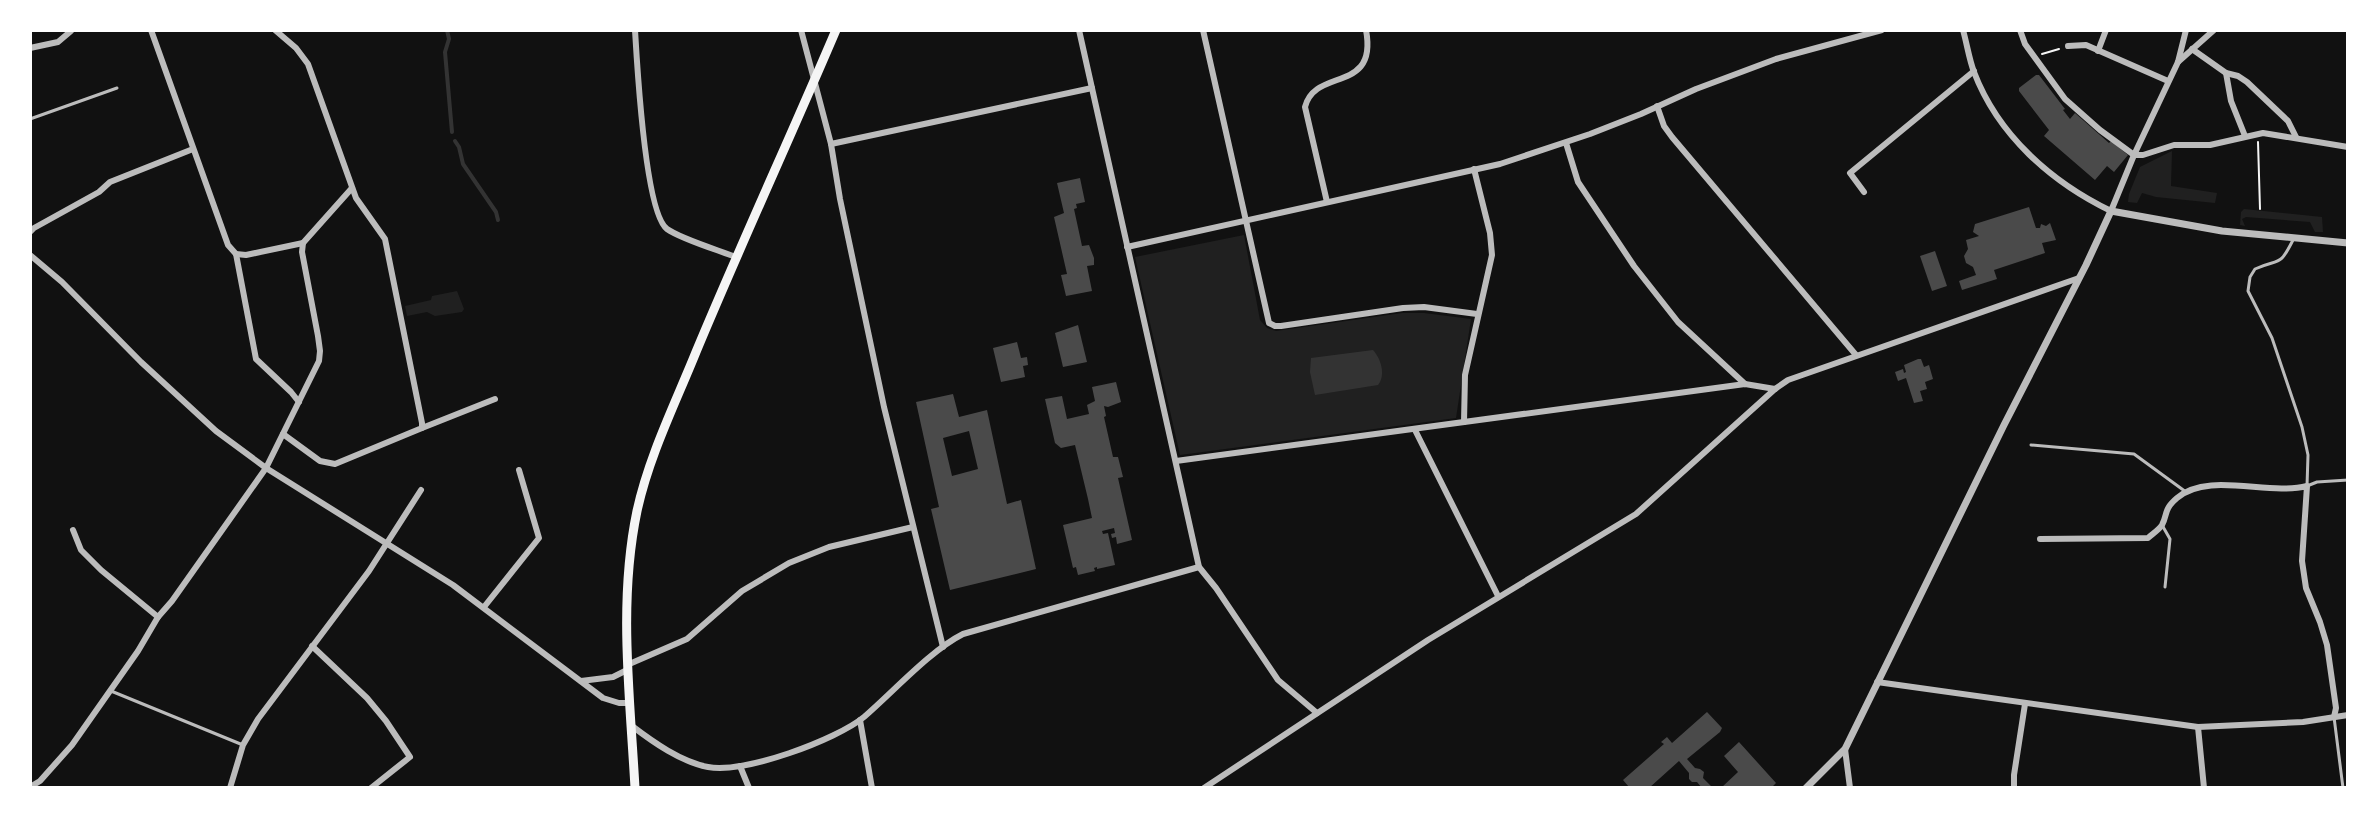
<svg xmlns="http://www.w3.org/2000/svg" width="2378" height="818" font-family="Mulish,sans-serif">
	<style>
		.green { fill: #202020 }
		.water { fill: #333 }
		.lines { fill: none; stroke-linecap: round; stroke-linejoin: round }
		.stream { stroke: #333; stroke-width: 4 }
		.building { fill: #4a4a4a; fill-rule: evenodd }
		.path { stroke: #f5f5f5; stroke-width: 2 }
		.service { stroke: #bcbcbc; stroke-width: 3 }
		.minor { stroke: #bcbcbc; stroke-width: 6 }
		.tertiary { stroke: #bcbcbc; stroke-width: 7 }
		.primary { stroke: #f5f5f5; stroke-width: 9 }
	</style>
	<rect width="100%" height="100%" fill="#111"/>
	<g class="green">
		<path d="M2172,151l-1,35 46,7 -2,10 -59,-6 -14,-4 -5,10 -9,-1 1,-8 11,-27z"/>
		<path d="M2244,209l78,8 1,15h-8l-5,-10 -64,-5 -4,2 3,7 -5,-1 1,-13z"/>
		<path d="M1244,235l16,85 7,8 9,3 126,-18h22l47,6 -15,99 -276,37 -45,-198z"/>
		<path d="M457,291l7,18 -2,3 -27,4 -8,-4 -20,4 -2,-10 26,-6 1,-4z"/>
	</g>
	<path class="water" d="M1373,350c8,9 13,25 5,35l-63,10 -5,-23 1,-14z"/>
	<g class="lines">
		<g class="stream">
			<path d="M447,30l2,9 -4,13 7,80"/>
			<path d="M455,141l4,6 4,17 33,48 2,8"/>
		</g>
	</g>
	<g class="building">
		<path d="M2036,75h3l26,34 -2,1 7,9 5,-6 34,30 2,-2 17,14 -14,17 -7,-6 -12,14 -51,-44 5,-6 -30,-39v-3z"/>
		<path d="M1080,178l5,24 -9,2 1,4 -3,1 8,37 7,-1 5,13v7l-7,1 5,25 -26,5 -5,-21 6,-1 -13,-57 10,-4 -7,-30z"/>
		<path d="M2029,207l7,21h4l1,-4 5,2 4,-3 6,17 -14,3 3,10 -51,17 3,9 -35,11 -3,-9 17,-6 -3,-8 -7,-4 -2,-7 4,-7 -2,-9 13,-4 -6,-4 2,-8z"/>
		<path d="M1935,251l12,35 -15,5 -12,-35z"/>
		<path d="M1078,325l9,37 -24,5 -8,-34z"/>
		<path d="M1017,342l4,16 6,-1 1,8 -5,1 2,11 -24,5 -8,-34z"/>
		<path d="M1918,359h3l3,8 5,-2 4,14 -8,3 2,7 -7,2 3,10 -9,2 -8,-25 -8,3 -3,-9 8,-3 1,4 2,-1 -2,-7z"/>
		<path d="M1116,382l5,20 -13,5 -4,-1 2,10 -2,1 9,40h5l5,20 -5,1 14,62 -15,4 -1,-7 -4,1 -1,-4 4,-1 -1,-5 -12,3 1,3 5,-1 7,32 -18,4v-2l-3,1 1,3 -17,4 -2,-8 -3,1 -10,-43 29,-7 -4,-19 -13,-54 -14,3 -6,-5 -10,-44 17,-3 5,23 22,-5 -2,-9 8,-4 -3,-14z"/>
		<path d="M953,394l6,23 28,-7 20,94 14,-4 15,69 -86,21 -19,-81 8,-2 -23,-105zM969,431l9,38 -26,7 -9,-38z"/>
		<path d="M1707,712l15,16 -2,4 -33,27 8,9 5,1 4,3 -1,6 10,10h-11l-5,-6h-5l-3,-3v-6l-10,-12 -30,27 -20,-1 -6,-7 41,-36 -3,-2 6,-5 5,6z"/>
		<path d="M1739,742l37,41 -5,5h-50l17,-16 -14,-16z"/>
	</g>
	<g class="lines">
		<g class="path">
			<path d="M2042,54l17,-5"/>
			<path d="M2258,142l2,67"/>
		</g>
		<g class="service">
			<path d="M30,119l87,-31"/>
			<path d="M2293,240c-14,28 -13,18 -38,29l-5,8 -2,14 24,47 30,89 6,28 -1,31 10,-4 31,-2"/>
			<path d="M2031,445l103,9 52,38"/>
			<path d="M2162,525l8,14 -5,48"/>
			<path d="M111,691l132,54"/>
			<path d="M2334,717l9,71"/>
		</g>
		<g class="minor">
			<path d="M151,30l77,215 8,9 10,1 57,-12 49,-55"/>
			<path d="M275,30l21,18 12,16 48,134 29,41 37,184v5l-87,36 -15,-3 -37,-27"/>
			<path d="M635,30c2,33 10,183 32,199 14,10 51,21 69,28"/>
			<path d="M801,30l30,114 9,55 44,208 59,240"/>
			<path d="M1079,30l120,537 17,21 62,92 39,33"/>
			<path d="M1203,30l66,293 6,3h6l122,-18 21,-1 53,7"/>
			<path d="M1963,30c4,14 6,29 11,42 24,63 77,110 137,139l23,-56 44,-93 8,-32"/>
			<path d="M2020,30l5,14 40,55 35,31 34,25"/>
			<path d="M2068,46l18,-1 82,36"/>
			<path d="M30,48l28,-6 13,-11"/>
			<path d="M2192,49l34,24 12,3 9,6 41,39 8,16"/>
			<path d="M2098,51l8,-21"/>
			<path d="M2178,62l36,-32"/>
			<path d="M2226,73l5,28 14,35"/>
			<path d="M1657,106l7,20 8,11 184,218"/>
			<path d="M1566,143l12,39 56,84 44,56 67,62"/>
			<path d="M831,144l261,-56"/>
			<path d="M2134,155h9l31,-10h36l53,-12 85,14"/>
			<path d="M1864,192l-14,-19 124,-102"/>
			<path d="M1327,202l-22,-95c10,-40 73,-13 61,-77"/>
			<path d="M30,232l4,-4 65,-36 11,-10 83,-33"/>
			<path d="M1127,247l373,-83 90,-30 51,-20 55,-25 80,-30 106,-29"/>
			<path d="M236,254l20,105 35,33 8,10"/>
			<path d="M30,255l32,27 79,80 75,69 50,37 187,117 150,113 16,5h11"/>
			<path d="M1464,422l1,-47 27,-120 -2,-22 -16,-64"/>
			<path d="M422,428l73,-29"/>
			<path d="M1415,430l83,166"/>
			<path d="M1176,461l569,-77 30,5"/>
			<path d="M73,530l8,20 20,20 57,47"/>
			<path d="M2040,539l108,-1c4,-4 11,-8 14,-13 6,-11 1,-15 15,-27 31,-27 91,-2 130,-12l-5,75 4,27 14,34 7,23 9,63 -2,9"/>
			<path d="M484,607l55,-69 -20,-68"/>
			<path d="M312,646l55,52 19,23 24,36 -39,31"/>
			<path d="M627,665l60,-26 55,-48 47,-28 40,-16 84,-20"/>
			<path d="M581,681l32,-4 14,-7"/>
			<path d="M1877,682l321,45 105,-5 45,-7"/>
			<path d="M860,720l12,68"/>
			<path d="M632,726c21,16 49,36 76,41 36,7 128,-27 156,-50 29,-25 67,-67 99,-83l236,-67"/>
			<path d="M2198,727l6,61"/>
			<path d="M1845,749l5,39"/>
			<path d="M740,766l9,22"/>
			<path d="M30,787l10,-6 32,-36 66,-94 20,-34 14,-16 94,-133 53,-107 1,-10 -2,-15 -16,-84 1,-9"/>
			<path d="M230,788l13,-43 15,-26 111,-148 52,-81"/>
			<path d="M1204,788l224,-148 208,-126 139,-125 13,-9 291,-102"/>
			<path d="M2014,788v-13l11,-71"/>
		</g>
		<path class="tertiary" d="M1806,788l39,-39 159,-324 82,-160 25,-54 111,20 126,12"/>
		<path class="primary" d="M635,788c-5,-92 -17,-186 2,-277 12,-55 38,-107 59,-159 45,-108 94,-214 140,-322"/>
	</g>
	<rect width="2378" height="818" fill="none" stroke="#ffffff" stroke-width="64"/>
</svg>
